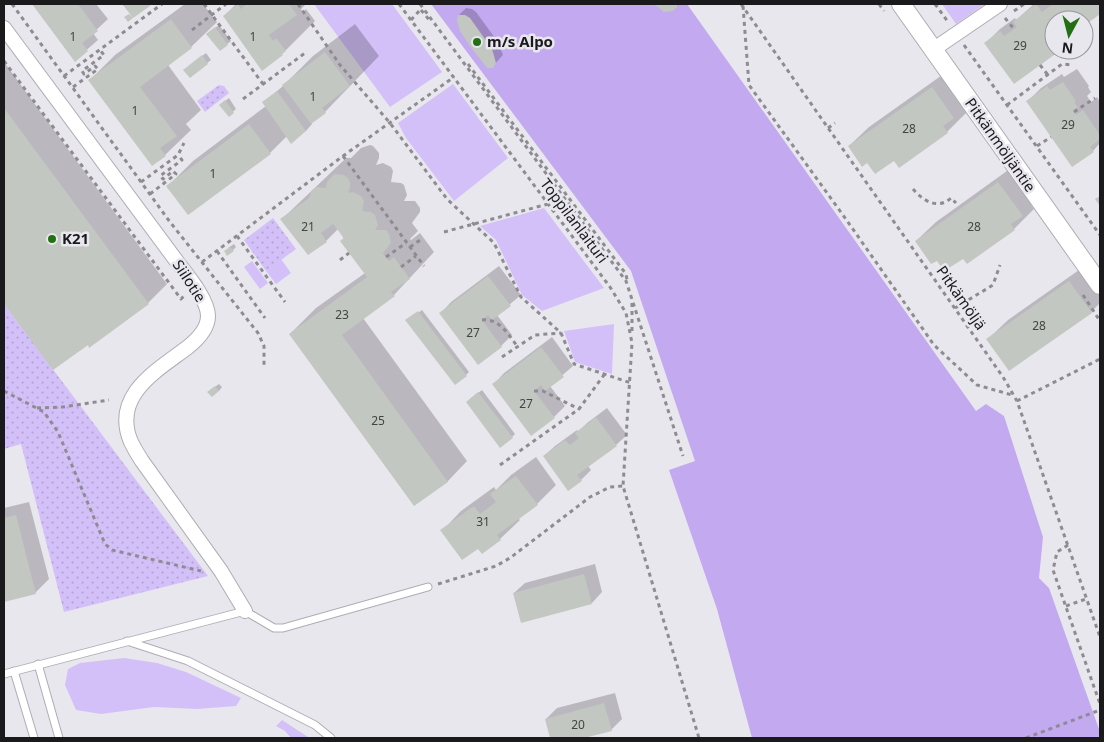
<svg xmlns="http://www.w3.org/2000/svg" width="1104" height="742" font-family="'Noto Sans',sans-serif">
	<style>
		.green { fill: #d3c0f8 }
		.park { fill: url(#park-dots) }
		.water { fill: #c3a9f0 }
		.shadow { fill: #0003 }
		.building { fill: #c2c7c1 }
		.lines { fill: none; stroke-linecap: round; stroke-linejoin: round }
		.service-casing { stroke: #afadb4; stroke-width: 9 }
		.minor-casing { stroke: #afadb4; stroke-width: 16 }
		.tertiary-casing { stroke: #afadb4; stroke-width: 20 }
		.path { stroke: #8e8c91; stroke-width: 3; stroke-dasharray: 4 4; stroke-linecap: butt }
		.service { stroke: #fff; stroke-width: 7 }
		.minor { stroke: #fff; stroke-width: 14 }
		.tertiary { stroke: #fff; stroke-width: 18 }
		.poi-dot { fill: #227014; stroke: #e9e7ee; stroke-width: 2 }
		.labels { text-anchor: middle; stroke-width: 5; stroke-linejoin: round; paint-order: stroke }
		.number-label { font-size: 12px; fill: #444445 }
		.poi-label { font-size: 15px; font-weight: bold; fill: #1a191c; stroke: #e9e7ee; text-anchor: start }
		.street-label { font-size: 15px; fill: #1a191c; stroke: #e9e7ee }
	</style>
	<defs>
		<pattern id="park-dots" width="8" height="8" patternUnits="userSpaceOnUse" patternTransform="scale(1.25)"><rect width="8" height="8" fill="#d3c0f8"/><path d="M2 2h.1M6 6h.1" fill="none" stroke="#b5a4d4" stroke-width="1.8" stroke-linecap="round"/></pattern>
	</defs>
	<rect width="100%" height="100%" fill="#e9e7ee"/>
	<g class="green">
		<path d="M314,4h78l50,68 -52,35z"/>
		<path d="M942,4h43l-29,20z"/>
		<path d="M453,84l55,74 -54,43 -48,-63 -8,-15z"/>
		<path d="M544,208l60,80 -62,23 -20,-16 -26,-55 -16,-14z"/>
		<path d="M281,259l10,14 -15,11 -10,-13z"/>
		<path d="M252,261l16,22 -8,6 -16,-22z"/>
		<path d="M614,324l-2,50 -37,-12 -11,-31z"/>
		<path d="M124,658l33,5 29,9 55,26 -5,8 -39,3 -43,-2 -53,7 -25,-4 -11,-25 3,-16 12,-6z"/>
		<path d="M282,720l26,17 2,1h-19l-6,-7 -9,-5z"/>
	</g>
	<g class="park">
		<path d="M219,85l5,1 5,7 -24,19 -8,-11z"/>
		<path d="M273,218l23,31 -30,22 -22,-31z"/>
		<path d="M4,304l204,272 -144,36 -43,-168 -17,5z"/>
	</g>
	<path class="water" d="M431,4h256l289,407 10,-7 18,12 39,121 -4,41 10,10 51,144v6h-348l-35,-129 -48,-139 26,-9 -64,-190z"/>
	<g class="shadow">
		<path d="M33,4h63l12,15 -15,14 5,7 -23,20z"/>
		<path d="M185,4h18l14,18 -26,25 -23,18 33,45 -15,14 5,6 -26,25 -75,-75 25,-25z"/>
		<path d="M236,4h70l-5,5 2,3 3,-3 9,12 -33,33 -19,15 -39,-53z"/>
		<path d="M1034,4h66v9l-13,9 1,3 -4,4v-9h-30v30h5l-45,32 -28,-39 14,-14 15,-11 1,2z"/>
		<path d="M466,8l6,1 4,3 22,30 5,13 -11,12 -33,-52z"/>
		<path d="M355,24l24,32 -54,56 -14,10 1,2 -6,7 -19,5 -17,17 -81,61 -21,-28 25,-25 73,-55 -2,-4 19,-16 30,-30z"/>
		<path d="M219,25l12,16 -11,9 -12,-17z"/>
		<path d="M206,53l5,7 -21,16 -2,-9z"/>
		<path d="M4,62l163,222 -19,19 -95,66 -49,-67z"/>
		<path d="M952,68l21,30 -10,10 4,4 -20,20 -48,34 -5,-7 -26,2 -19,-15 20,-19z"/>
		<path d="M1077,69l12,17 -1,1 3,5 -4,4 4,6 6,-5 3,5v41l-7,8 -66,-49 14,-14 21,-14 2,3z"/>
		<path d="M229,98l7,11 -7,6 -5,-13z"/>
		<path d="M370,145l3,1 6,7v5l-3,7 7,-2 8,4 2,4 -2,11 10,1 3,2 3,10 -3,6h11l5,7v4l-8,11 6,8 -8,8 1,1 9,-7 14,19 -40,43 -31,23 104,143 -19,20 -34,24 -124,-171 26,-26 49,-35 -27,-44 -12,12 -18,13 -26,-35 61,-58 4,-3h4l10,-10z"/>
		<path d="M1018,163l23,32 -10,10 3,4 -20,20 -47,34 -4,-6 -26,2 -21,-18 20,-19z"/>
		<path d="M234,244l2,3 -3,3 -5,-2z"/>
		<path d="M1089,263l11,15v25l-9,9 -103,27 20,-19z"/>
		<path d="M499,266l22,29 -24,20 15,20 -11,11 -60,-33 10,-11z"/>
		<path d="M422,310l47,62 -3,3 -57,-55z"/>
		<path d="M552,337l21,29 -23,20 15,20 -11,11 -60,-33 10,-11z"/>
		<path d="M219,384l3,3 -3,4 -7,-2z"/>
		<path d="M482,390l33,44 -3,3 -42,-38z"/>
		<path d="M607,408l20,27 -11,10 -28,21 3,4 -10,10 -37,-24 11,-10 22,-16 1,2 9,-9z"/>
		<path d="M536,457l20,28 -19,19 -19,14 2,2 -20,19 -22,8 -36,-16 19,-20 33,-24 2,3 15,-15z"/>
		<path d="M29,502l20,77 -14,14 -31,8v-93z"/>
		<path d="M595,564l7,28 -10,11 -78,-10 11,-10z"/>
		<path d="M615,693l7,26 -11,11 -31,8h-28l-6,-19 11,-11z"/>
	</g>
	<g class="building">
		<path d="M32,4h46l20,27 -16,12 6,8 -13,11z"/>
		<path d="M125,4h24l1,2 -17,12 -10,-13z"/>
		<path d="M238,4l3,5 6,-5h42l8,11 -28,20 4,6 3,-3 10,13 -4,3 1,1 -21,16 -39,-55z"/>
		<path d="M654,4h23v3l-4,4 -9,1z"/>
		<path d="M1036,4l6,8 11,-8h47v10l-16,12v-6h-30v30h7l-47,34 -30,-41 16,-12 4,5 13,-9 -4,-5z"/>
		<path d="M129,14l4,4 -5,4 -4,-5z"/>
		<path d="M458,15h7l5,3 22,31 4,14 -3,5h-6l-17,-22 -10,-15 -3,-11z"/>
		<path d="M171,19l21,29 -52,39 37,49 -17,12 6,8 -14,10 -64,-86z"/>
		<path d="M215,27l13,18 -8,6 -14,-17z"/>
		<path d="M325,52l25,34 -28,22 4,5 -15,11 -29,-39z"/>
		<path d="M202,55l6,9 -18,14 -7,-8z"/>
		<path d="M1063,82l13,19 -2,1 4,5 -5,3 3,5 7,-5 17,25v4l-10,8 4,5 -22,15 -46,-66 21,-15 3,4z"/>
		<path d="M932,87l22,31 -11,8 5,7 -49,35 -5,-7 -19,13 -8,-11 -5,4 -14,-21z"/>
		<path d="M277,91l29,40 -15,13 -29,-42z"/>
		<path d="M225,100l9,13 -5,4 -10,-12z"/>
		<path d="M4,108l145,196 -60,44 -1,-3 -35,25 -49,-66z"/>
		<path d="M249,124l22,30 -83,61 -22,-29z"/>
		<path d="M334,174l10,1 4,3 2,5v5l-2,5 5,-1 8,4 3,5 -2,10 9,1 4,3 3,10 -3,5h11l3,4 2,9 -8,10 6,8 5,-4 16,22 -19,13 4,4 -53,39 106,147 -34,24 -125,-172 78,-57 -27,-36 4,-3 -11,-14 -12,9 6,9 -19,13 -28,-36 29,-21 3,-8 5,-3 9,1 1,-6z"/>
		<path d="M998,182l25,34 -12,8 4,6 -48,34 -4,-5 -19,12 -7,-10 -6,3 -16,-23z"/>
		<path d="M1100,196v10l-5,-7z"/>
		<path d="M230,247l4,4 -7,5 -3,-5z"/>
		<path d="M488,276l23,30 -19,14 -4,-5 -6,5 20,27 -24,18 -39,-52z"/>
		<path d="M1069,281l23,32 -83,58 -23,-32z"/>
		<path d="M418,311l49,65 -12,9 -50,-65z"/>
		<path d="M541,347l23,30 -19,14 -4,-6 -7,6 21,27 -24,18 -39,-52z"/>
		<path d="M215,386l4,5 -7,6 -5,-5z"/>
		<path d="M478,392l35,46 -13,10 -34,-46z"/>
		<path d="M596,417l21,29 -40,29 5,6 -14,10 -25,-35 22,-16 5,5 1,-1 8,-6 -4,-5z"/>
		<path d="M516,476l22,29 -41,30 4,5 -19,14 -4,-5 -16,11 -22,-30 34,-24 6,8 16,-12 -6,-8z"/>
		<path d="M16,515l20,79 -32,8v-84z"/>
		<path d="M584,574l8,30 -71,19 -8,-30z"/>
		<path d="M604,703l8,28 -28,7h-34l-5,-19z"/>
	</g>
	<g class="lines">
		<defs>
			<g id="service">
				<path d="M127,641l61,20 127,64 16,13"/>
				<path d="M38,664l21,74"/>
				<path d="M14,671l20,67"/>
				<path d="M4,674l241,-63 29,17h9l145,-41"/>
			</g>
			<g id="minor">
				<path d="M4,28l174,235c10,13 30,37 30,53 0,13 -10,23 -20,31 -30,23 -77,48 -57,95 3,6 7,13 11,19l79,110 24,40"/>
				<path d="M934,49l66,-45"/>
			</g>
			<path id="tertiary" d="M901,4l199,281"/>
		</defs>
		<use href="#service" class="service-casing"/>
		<use href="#minor" class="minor-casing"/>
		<use href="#tertiary" class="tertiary-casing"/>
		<g class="path">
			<path d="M12,4l158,218 88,111 6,13v22"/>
			<path d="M204,4l59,80"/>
			<path d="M298,4l42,61 50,58 57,76 47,44 27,54 40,36 13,31 57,19"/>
			<path d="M399,4l211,283 16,26 6,30 -9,143 76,252"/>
			<path d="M420,4l206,277 57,175"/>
			<path d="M741,4l262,373 14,24 83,236"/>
			<path d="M879,4l5,7"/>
			<path d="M935,4l13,18"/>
			<path d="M743,6l6,79 94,130 91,130 43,40 35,10"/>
			<path d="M421,10l10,12"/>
			<path d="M1014,11l10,-7"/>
			<path d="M1005,18l9,11"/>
			<path d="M411,20l10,-11"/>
			<path d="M192,30l34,-26"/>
			<path d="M964,45l136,190"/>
			<path d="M4,61l177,238 3,-3"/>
			<path d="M468,64l158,210 1,6"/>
			<path d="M1040,65l8,10"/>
			<path d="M64,76l98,-72"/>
			<path d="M73,87l25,-18 -3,-3 -11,8 -2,-3 22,-16 -4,-5"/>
			<path d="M243,99l62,-46"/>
			<path d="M1007,105l55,-41 10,1"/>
			<path d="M1074,112l21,-14"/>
			<path d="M828,128l7,-5"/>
			<path d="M1037,146l14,-9"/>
			<path d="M343,156l81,110"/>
			<path d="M141,182l37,-27 6,-12"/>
			<path d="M913,189c10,12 25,21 38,9l5,5"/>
			<path d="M150,194l26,-20 -3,-3 -10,8 -3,-3 22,-16 -4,-5"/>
			<path d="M444,232l104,-28"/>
			<path d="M237,236l48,66"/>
			<path d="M410,247l13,-9"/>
			<path d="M217,251l48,67"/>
			<path d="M386,257l20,-14"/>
			<path d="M340,260l9,-7"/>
			<path d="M202,262l141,-106 111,-79"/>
			<path d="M401,267l15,-11"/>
			<path d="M1083,295l17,26"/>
			<path d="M632,303v32"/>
			<path d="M955,308l38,-23 7,-20"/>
			<path d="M482,320c17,-2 26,14 35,26"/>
			<path d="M502,357l33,-22 26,-2"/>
			<path d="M4,391l40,21 14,20 47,112 7,6 89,21"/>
			<path d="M534,391h9l36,18"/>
			<path d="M1017,401l83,-42"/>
			<path d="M37,408l26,-1 46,-7"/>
			<path d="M500,465l79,-56 25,-34"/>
			<path d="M1068,545l-11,7 -4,18 47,134"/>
			<path d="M438,584l58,-18 14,-8 80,-61 20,-10 13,-1"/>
			<path d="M1066,606l20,-7"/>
			<path d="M1026,738l74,-28"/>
		</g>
		<use href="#service" class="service"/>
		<use href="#minor" class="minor"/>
		<use href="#tertiary" class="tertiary"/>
	</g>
	<g class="poi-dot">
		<circle cx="477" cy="42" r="5"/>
		<circle cx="52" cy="239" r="5"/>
	</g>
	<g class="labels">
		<g class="number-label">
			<text x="73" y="41">1</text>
			<text x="253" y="41">1</text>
			<text x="1020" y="50">29</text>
			<text x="313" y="101">1</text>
			<text x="135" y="115">1</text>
			<text x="1068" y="129">29</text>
			<text x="909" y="133">28</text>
			<text x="213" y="178">1</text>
			<text x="308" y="231">21</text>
			<text x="974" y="231">28</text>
			<text x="342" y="319">23</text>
			<text x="1039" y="330">28</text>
			<text x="473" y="337">27</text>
			<text x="526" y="408">27</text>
			<text x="378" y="425">25</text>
			<text x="483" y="526">31</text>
			<text x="578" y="729">20</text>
		</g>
		<g class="poi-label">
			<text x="487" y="47">m/s Alpo</text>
			<text x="62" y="244">K21</text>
		</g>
		<g class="street-label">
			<text transform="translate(1000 145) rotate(55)" y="5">Pitkänmöljäntie</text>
			<text transform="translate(574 221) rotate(53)" y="5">Toppilanlaituri</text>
			<text transform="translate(189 281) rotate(57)" y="5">Siilotie</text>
			<text transform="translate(961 298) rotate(55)" y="5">Pitkämöljä</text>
		</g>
	</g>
	<rect width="1104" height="742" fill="none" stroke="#1a191c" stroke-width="10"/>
	<g transform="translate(1069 35) rotate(187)"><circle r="24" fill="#e9e7ee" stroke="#96959a"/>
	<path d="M0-4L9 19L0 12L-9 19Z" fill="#227014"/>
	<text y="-8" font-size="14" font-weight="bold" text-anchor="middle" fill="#1a191c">N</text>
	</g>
</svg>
